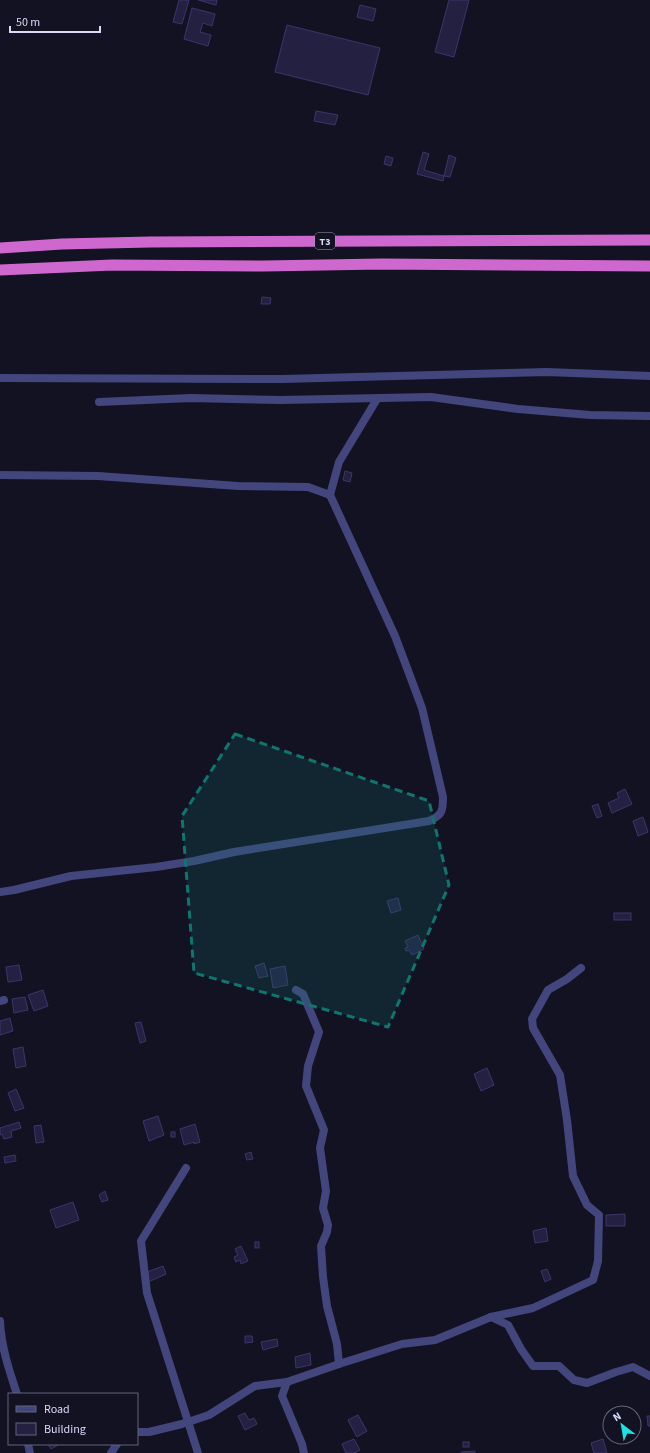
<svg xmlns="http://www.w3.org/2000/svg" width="650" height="1453" font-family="'Source Sans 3',sans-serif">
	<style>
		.building { fill: #242042; stroke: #3b356b }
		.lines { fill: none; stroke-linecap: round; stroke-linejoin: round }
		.minor { stroke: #43467c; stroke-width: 8 }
		.trunk { stroke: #ce68ce; stroke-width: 11 }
		.marked { fill: #0f766e; fill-opacity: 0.2; stroke: #0f766e; stroke-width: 3; stroke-dasharray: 8 5; stroke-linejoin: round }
		.labels { text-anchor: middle; stroke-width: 4; stroke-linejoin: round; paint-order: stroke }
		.shield { fill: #131223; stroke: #9e9dba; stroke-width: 1 }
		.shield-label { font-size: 10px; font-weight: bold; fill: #dad9fa }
	</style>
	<rect width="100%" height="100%" fill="#131223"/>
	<g class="building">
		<path d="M179,0h10l-7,24 -9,-2z"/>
		<path d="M198,0h19l-1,5z"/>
		<path d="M449,0h20l-15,57 -19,-5z"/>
		<path d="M360,5l16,4 -3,12 -16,-4z"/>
		<path d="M192,8l23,6 -3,12 -9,-3 -3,9 11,3 -3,11 -24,-7z"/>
		<path d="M287,25l93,23 -12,47 -93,-23z"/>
		<path d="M316,111l22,4 -3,10 -21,-4z"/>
		<path d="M423,152l6,2 -5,16 20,6 -1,5 -26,-7z"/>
		<path d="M449,155l7,3 -6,19 -6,-1z"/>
		<path d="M386,156l7,2 -2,8 -7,-2z"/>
		<path d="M262,297l9,1 -1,6h-9z"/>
		<path d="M345,471l7,2 -2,9 -7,-2z"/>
		<path d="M625,789l7,15 -20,9 -4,-10 11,-5 -2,-5z"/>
		<path d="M598,804l4,12 -5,2 -5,-12z"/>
		<path d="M643,817l5,15 -10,4 -5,-15z"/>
		<path d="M398,898l3,12 -10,3 -4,-12z"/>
		<rect x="614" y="913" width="17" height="7"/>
		<path d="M418,935l6,14 -12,6 -3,-5 -3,1 -1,-3 3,-1 -3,-6z"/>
		<path d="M264,963l4,13 -9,2 -4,-12z"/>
		<path d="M19,965l3,15 -14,2 -2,-15z"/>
		<path d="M285,966l3,19 -15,3 -3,-19z"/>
		<path d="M43,990l5,16 -14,5 -6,-16z"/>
		<path d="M25,997l3,13 -14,3 -2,-14z"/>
		<path d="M10,1018l3,13 -13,4v-14z"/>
		<path d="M141,1022l5,19 -6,2 -5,-20z"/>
		<path d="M23,1047l3,19 -10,2 -3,-19z"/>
		<path d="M487,1068l7,17 -13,6 -7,-17z"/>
		<path d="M16,1089l8,19 -9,3 -7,-18z"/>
		<path d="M158,1116l6,19 -15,6 -6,-20z"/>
		<path d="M19,1122l2,6 -10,3 1,6 -8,2 -2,-5 -2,1v-7z"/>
		<path d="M195,1124l5,18 -6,2v-2l-10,3 -4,-16z"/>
		<path d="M41,1125l3,17 -8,1 -2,-17z"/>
		<rect x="171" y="1132" width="4" height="5"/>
		<path d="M251,1152l2,7 -6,1 -2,-6z"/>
		<path d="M15,1155l1,6 -11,2 -1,-6z"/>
		<path d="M105,1191l3,9 -6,2 -3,-7z"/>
		<path d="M73,1202l6,18 -23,8 -6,-18z"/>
		<path d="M625,1214v12h-19v-11z"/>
		<path d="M546,1228l2,13 -13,2 -2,-12z"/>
		<rect x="255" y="1242" width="4" height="6"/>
		<path d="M241,1246l7,15 -7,3 -1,-4 -4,2 -2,-5 4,-2 -3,-6z"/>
		<path d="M163,1266l3,8 -20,9 1,-11z"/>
		<path d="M547,1269l4,10 -6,3 -4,-11z"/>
		<path d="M245,1336h7l1,6 -8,1z"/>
		<path d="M277,1339l1,7 -15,4 -2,-8z"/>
		<path d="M310,1353l1,12 -15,3 -1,-11z"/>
		<path d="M245,1413l4,7 5,-2 3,6 -12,6 -7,-14z"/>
		<path d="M358,1415l9,16 -10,6 -9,-17z"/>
		<path d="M647,1416h3v10h-2z"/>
		<path d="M354,1439l6,11 -6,3h-8l-4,-9z"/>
		<path d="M603,1439l4,14h-13l-3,-10z"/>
		<rect x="463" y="1442" width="6" height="5"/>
		<path d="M48,1444h12l-9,5z"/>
		<path d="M475,1451v2h-14v-1z"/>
	</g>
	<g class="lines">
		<g class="minor">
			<path d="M0,378l282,1 265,-7 103,4"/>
			<path d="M99,402l92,-4 90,2 150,-3 87,12 72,6 60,1"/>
			<path d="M0,475l98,1 140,10 70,1 22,8"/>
			<path d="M0,892l14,-2 57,-14 85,-9 38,-6 40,-9 195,-31c13,-6 14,-9 14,-24l-21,-89 -27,-72 -65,-141 9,-33 38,-63"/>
			<path d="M296,990l7,4 16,38 -11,34 -2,20 18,44 -4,18 6,43 -3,17 5,17 -1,7 -6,14 2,31 4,29 10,38 2,20"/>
			<path d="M0,1001l4,-1"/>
			<path d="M186,1168l-45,73 6,52 51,160"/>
			<path d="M491,1317l17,8 13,24 12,17h26l15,14 13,3 29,-11 17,-5 17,9"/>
			<path d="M0,1321c1,25 9,49 17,73"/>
			<path d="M287,1382l-5,14 20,48 2,9"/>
			<path d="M137,1432h12l33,-8 27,-9 46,-29 32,-4 52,-18 63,-20 33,-4 56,-23 42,-9 60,-28 5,-19 1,-46 -12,-10 -14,-29 -6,-56 -7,-45 -27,-47 -1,-9 16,-29 19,-11 14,-11"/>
			<path d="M28,1444l2,9"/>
			<path d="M111,1453l6,-9"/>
		</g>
		<g class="trunk">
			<path d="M0,248l62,-4 88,-2 500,-2"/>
			<path d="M0,270l112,-5 152,1 117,-2 269,2"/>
		</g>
	</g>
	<path class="marked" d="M235,734l194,67 20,84 -61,142 -194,-54 -12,-157z"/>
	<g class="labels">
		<rect class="shield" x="315" y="233" width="20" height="16" rx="3"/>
		<g class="shield-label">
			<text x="325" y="245">T3</text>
		</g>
	</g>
	<rect x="8" y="1393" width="130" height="52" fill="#131223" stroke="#636279"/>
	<rect x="16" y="1406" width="20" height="6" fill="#43467c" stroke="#636279"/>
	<text x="44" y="1413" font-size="12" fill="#dad9fa">Road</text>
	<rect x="16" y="1423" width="20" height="12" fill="#242042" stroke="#636279"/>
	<text x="44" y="1433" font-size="12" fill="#dad9fa">Building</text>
	<g transform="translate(622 1425) rotate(329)"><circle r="19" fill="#131223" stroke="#636279"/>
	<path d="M0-3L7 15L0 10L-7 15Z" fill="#1ee0e1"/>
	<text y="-6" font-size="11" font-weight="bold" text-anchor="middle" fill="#dad9fa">N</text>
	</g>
	<path d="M10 26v6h90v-6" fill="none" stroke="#dad9fa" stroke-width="2"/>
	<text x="16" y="26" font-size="12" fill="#dad9fa" stroke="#131223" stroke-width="3" paint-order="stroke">50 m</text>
</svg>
